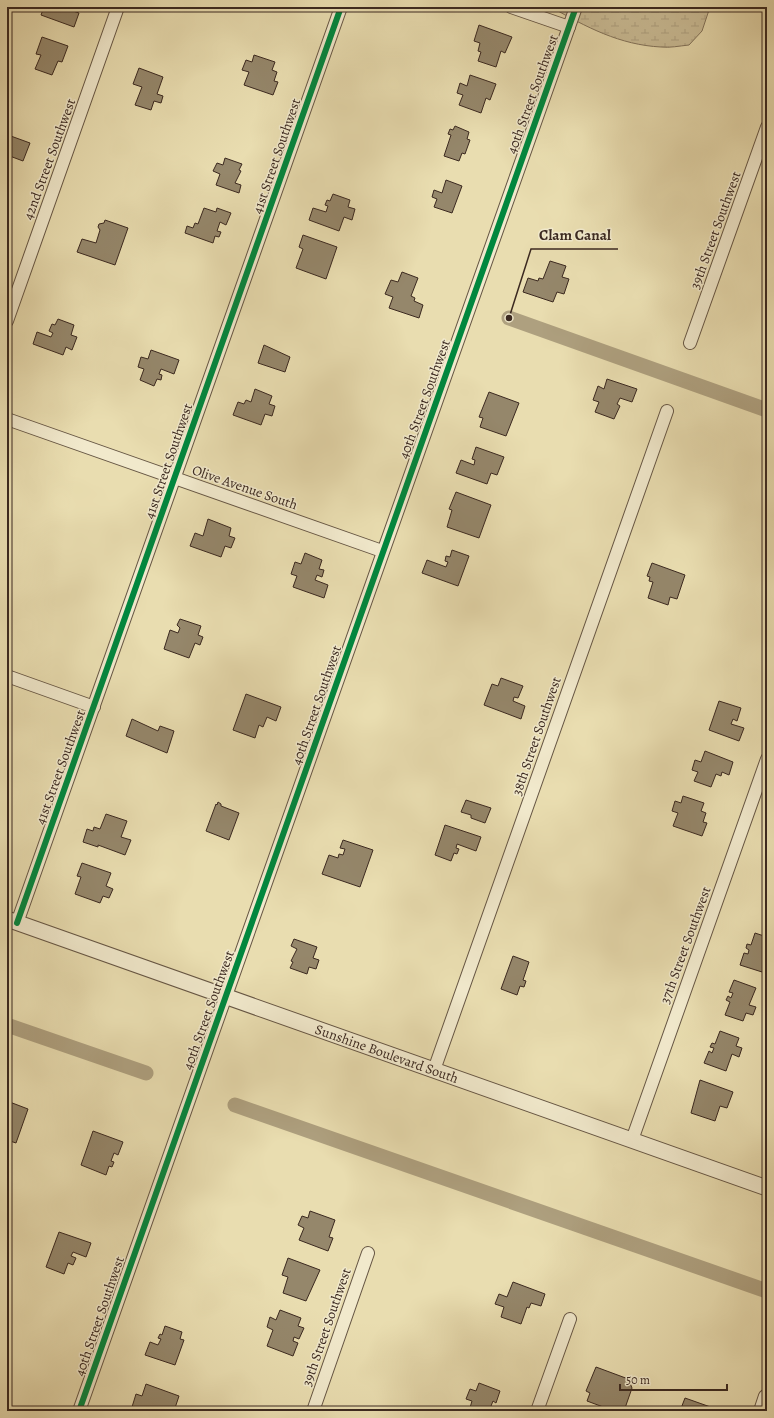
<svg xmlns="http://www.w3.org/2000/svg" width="774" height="1418" font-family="Alegreya,serif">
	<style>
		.wetland { fill: url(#wetland-marsh); stroke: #83745c }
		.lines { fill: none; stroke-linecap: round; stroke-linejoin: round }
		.canal { stroke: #aea07f; stroke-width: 15 }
		.building { fill: #95876b; stroke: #3b2920 }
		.minor-casing { stroke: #665644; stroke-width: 14 }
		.tertiary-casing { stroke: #665644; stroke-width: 17 }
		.minor { stroke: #f1e9cc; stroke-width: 12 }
		.tertiary { stroke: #f1e9cc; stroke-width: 15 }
		.cycleway-casing { stroke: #f1e9cc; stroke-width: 8 }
		.cycleway { stroke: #00873e; stroke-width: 6 }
		.labels { text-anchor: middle; stroke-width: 3; stroke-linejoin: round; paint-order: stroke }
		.street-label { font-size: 14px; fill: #3b2920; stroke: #f1e9cc }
		.leader { fill: none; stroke: #3b2920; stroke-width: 1.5 }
		.callout-dot { fill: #3b2920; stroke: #f1e9cc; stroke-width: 1.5 }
		.callout-label { font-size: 15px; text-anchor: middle; font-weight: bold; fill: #3b2920; stroke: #f1e9cc; stroke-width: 3; stroke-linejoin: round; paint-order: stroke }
	</style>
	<defs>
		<pattern id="wetland-marsh" width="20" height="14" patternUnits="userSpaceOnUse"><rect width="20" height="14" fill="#cbbe98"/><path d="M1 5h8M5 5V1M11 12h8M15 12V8" fill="none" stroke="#afa383"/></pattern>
	</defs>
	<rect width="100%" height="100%" fill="#e9ddb0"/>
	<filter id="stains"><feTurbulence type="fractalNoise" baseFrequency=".005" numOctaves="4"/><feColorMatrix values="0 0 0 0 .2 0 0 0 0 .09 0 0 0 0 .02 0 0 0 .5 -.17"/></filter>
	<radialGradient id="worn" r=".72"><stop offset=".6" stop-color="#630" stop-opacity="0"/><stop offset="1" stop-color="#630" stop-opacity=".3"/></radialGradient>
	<path class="wetland" d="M551,7h159l-8,24 -13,14c-10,1 -19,3 -28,2 -41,-2 -75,-20 -110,-40z"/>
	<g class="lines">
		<g class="canal">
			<path d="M509,318l258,92"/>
			<path d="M7,1025l139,48"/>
			<path d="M235,1105l532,186"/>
		</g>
	</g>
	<g class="building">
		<path d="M44,7h23v2l12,4 -5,14 -33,-12z"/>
		<path d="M479,25l33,12 -7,16 -4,-2 -5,16 -18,-6 3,-9 -3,-1 2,-8 -6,-2z"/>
		<path d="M42,37l26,9 -6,16 -4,-1 -6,14 -17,-6 6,-14 -5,-1z"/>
		<path d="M254,55l21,7 -3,8 5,2 -3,9 4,1 -5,13 -29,-10 5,-13 -7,-2 4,-10 6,2z"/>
		<path d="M139,68l24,9 -6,17 6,2 -2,7 -7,-2 -3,9 -16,-5 7,-18 -9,-3z"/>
		<path d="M470,75l26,9 -6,16 -4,-2 -5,15 -22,-8 4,-10 -6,-2 3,-10 7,3z"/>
		<path d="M455,126l14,6 -2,7 3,1 -5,14 -3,-1 -3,8 -15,-5 7,-21 -3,-1 2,-5 3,1z"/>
		<path d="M8,135l22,8 -7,18 -16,-6z"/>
		<path d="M225,158l17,6 -3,6 2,1 -6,12 6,2 -2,8 -23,-8 4,-11 -7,-3 4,-8 6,2z"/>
		<path d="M446,180l16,6 -10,27 -18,-6 3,-8 -5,-2 2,-7 8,3z"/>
		<path d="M333,194l17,6 -2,7 7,2 -3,11 -8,-3 -5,14 -30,-11 4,-12 13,4 2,-6 -3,-1 2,-5 3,1z"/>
		<path d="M204,208l12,4 1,-4 14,5 -5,12 -6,-3 -3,9 4,1 -2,5 -4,-1 -2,7 -28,-10 2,-7 6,2 2,-5 3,1z"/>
		<path d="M105,220l23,8 -13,37 -38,-13 5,-13 14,4 4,-13 -2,-3 1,-3 5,-1z"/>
		<path d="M303,235l34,12 -11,32 -30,-11 7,-19 -4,-2z"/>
		<path d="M550,261l16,5 -4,11 7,2 -5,15 -7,-2 -4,10 -30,-10 5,-14 10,3 1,-3 4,1z"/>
		<path d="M402,272l16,6 -7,18 4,2 -1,3 9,4 -4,13 -30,-10 4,-11 -8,-3 6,-14 7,2z"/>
		<path d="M58,319l16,6 -3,10 6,2 -5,13 -6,-3 -3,8 -30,-11 4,-12 14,5 2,-4 -4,-2 3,-7 3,1z"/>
		<path d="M264,345l26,12 -5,15 -27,-9z"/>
		<path d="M151,350l28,10 -5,14 -13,-5 -2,5 3,1 -1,5 -4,-1 -3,7 -14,-6 4,-11 -6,-2 3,-10 7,2z"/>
		<path d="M607,379l30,10 -5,13 -12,-4 -3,6 3,2 -6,13 -19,-7 4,-10 -6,-2 5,-14 6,3z"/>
		<path d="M255,389l17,7 -3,8 6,2 -3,10 -7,-2 -4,11 -28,-10 5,-13 6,2 2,-4 5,2z"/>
		<path d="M489,392l30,11 -13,33 -26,-9 3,-9 -4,-1z"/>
		<path d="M476,447l28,10 -7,18 -6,-2 -4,11 -31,-11 5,-13 13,5 1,-5 -3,-1z"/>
		<path d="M456,492l35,13 -12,33 -32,-11 5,-17 -3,-1z"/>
		<path d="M208,519l23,9 -2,8 6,2 -4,10 -6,-2 -4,11 -31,-11 5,-13 8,3z"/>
		<path d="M452,550l17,6 -11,30 -36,-13 5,-13 19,7 2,-5 -3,-1 1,-5 4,1z"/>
		<path d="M305,553l17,7 -3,9 5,1 -2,7 -5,-2 -2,5 13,5 -4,13 -31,-11 4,-11 -6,-2 4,-12 6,2z"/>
		<path d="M652,563l33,12 -8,24 -7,-2 -2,8 -20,-7 5,-16 -4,-1 1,-4 -3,-1z"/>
		<path d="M180,619l21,7 -3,9 5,2 -3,8 -5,-2 -6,15 -25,-9 6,-19 8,3 2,-5 -3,-3z"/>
		<path d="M501,678l22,8 -5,12 -4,-1 -1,4 12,5 -4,13 -37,-14 8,-21 6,2z"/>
		<path d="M246,694l35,13 -5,14 -9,-4 -4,10 -4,-2 -4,13 -22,-8z"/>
		<path d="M719,701l22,7 -4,13 -4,-2 -2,5 13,4 -5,13 -30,-11z"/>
		<path d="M132,719l26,12 2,-5 14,5 -7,22 -41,-17z"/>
		<path d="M705,751l28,11 -4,13 -7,-3 -1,4 -5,-2 -5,13 -17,-6 4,-9 -6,-2 3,-10 6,2z"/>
		<path d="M683,796l21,7 -3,8 5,2 -3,9 4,1 -5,13 -29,-10 5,-13 -6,-2 3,-10 6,2z"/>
		<path d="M466,800l25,8 -6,15 -14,-5v-3l-10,-3z"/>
		<path d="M218,802l3,2v2l18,7 -10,27 -23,-9 10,-27 1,1z"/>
		<path d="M106,814l21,7 -6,16 10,3 -6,15 -27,-10v2l-15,-5 4,-13 6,2 1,-4 6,2z"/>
		<path d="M445,825l36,12 -5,14 -19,-7 -1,4 3,1 -2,5 -3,-1 -3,8 -16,-6z"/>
		<path d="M343,840l30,10 -13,37 -38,-13 7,-19 9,3 1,-4 4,1 2,-6 -5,-1z"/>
		<path d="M82,863l29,10 -5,13 7,3 -4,9 -6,-2 -3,7 -25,-9 6,-17 -4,-1z"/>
		<path d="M755,933l12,4v22l-5,13 -22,-7 4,-12 4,1 1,-4 -3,-2 1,-4 4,1z"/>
		<path d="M294,939l23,8 -4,11 6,2 -3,9 -7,-2 -2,7 -17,-6 3,-6 -2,-1 6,-12 -6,-3z"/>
		<path d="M513,956l16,6 -6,18 3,1 -2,6 -4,-1 -3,9 -16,-6z"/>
		<path d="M734,980l22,8 -7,17 7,2 -3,8 -7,-2 -3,8 -18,-6 5,-13 -4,-2 2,-4 3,2 2,-5 -4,-1z"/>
		<path d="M720,1031l19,7 -3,8 6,2 -3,9 -7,-3 -6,17 -22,-8 5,-12 3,2 2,-5 -4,-1 2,-4 3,1z"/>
		<path d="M700,1080l33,12 -6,16 -7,-2 -5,15 -24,-8z"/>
		<path d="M7,1101l21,8 -12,34 -9,-3z"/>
		<path d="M93,1131l30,11 -5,13 -4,-2 -3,8 3,1 -2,5 -3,-1 -3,9 -25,-10z"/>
		<path d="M310,1211l25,9 -6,17 4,1 -5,13 -29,-11 5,-12 -6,-3 4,-9 6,2z"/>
		<path d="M59,1232l32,11 -5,14 -13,-5 -2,4 5,2 -3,7 -5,-2 -4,11 -18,-7z"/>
		<path d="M288,1258l32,12 -14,31 -23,-8 5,-16 -6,-2z"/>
		<path d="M513,1282l32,12 -4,12 -10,-3 -2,5 -2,-1 -6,17 -20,-7 3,-10 -9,-3 4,-10 8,3z"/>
		<path d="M280,1310l21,8 -3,8 6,2 -5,11 -5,-2 -1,4 5,2 -5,13 -26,-10 6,-16 -6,-3 3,-10 6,3z"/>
		<path d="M165,1326l17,6 -2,7 4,1 -9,25 -30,-10 5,-13 8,3 3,-6 -3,-1 2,-4 2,1z"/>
		<path d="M596,1367l35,13 -1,3 2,5 -8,23h-10l-27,-10 3,-8 -4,-2z"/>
		<path d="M479,1383l21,8 -4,12 -3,-2 -2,5 13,5h-35l3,-10 -6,-2 4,-10 6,2z"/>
		<path d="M146,1384l33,12 -5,15h-31l-11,-4 4,-13 6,2z"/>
		<path d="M685,1398l34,12v1h-39z"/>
	</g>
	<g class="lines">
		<defs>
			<g id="minor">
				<path d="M511,7l58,20"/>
				<path d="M7,321l111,-314"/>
				<path d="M690,343l77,-216"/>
				<path d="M7,419l375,132"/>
				<path d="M7,676l87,31"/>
				<path d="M17,923l324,-916"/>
				<path d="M434,1070l233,-659"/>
				<path d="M632,1140l135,-381"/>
				<path d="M79,1411l497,-1404"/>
				<path d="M313,1411l55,-158"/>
				<path d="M537,1411l33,-92"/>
				<path d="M760,1411l5,-15"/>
			</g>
			<g id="tertiary">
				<path id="s1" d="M7,919l760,269"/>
			</g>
		</defs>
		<use href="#minor" class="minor-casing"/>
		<use href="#tertiary" class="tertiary-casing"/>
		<use href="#minor" class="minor"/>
		<use href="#tertiary" class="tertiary"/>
		<defs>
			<g id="cycleway">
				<path d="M17,923l324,-916"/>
				<path d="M79,1411l497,-1404"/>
			</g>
		</defs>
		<use href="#cycleway" class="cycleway-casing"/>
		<use href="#cycleway" class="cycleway"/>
	</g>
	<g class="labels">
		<g class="street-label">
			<text transform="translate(532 94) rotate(-70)" y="5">40th Street Southwest</text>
			<text transform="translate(276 156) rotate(-71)" y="5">41st Street Southwest</text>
			<text transform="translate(49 159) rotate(-70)" y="5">42nd Street Southwest</text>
			<text transform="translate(715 230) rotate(-70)" y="5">39th Street Southwest</text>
			<text transform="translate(424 399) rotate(-70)" y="5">40th Street Southwest</text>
			<text transform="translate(168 461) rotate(-71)" y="5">41st Street Southwest</text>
			<text transform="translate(245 487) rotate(19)" y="5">Olive Avenue South</text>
			<text transform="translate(316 705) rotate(-71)" y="5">40th Street Southwest</text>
			<text transform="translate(536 736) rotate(-71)" y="5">38th Street Southwest</text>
			<text transform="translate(60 767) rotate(-70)" y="5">41st Street Southwest</text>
			<text transform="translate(685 945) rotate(-70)" y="5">37th Street Southwest</text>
			<text transform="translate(208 1010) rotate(-70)" y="5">40th Street Southwest</text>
			<text dy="5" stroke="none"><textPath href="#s1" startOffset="403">Sunshine Boulevard South</textPath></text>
			<text transform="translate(99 1316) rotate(-71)" y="5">40th Street Southwest</text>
			<text transform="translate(326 1327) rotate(-71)" y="5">39th Street Southwest</text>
		</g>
	</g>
	<path class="leader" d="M509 318L531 249H618"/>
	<circle class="callout-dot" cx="509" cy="318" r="4"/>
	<g class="callout-label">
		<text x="575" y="240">Clam Canal</text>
	</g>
	<rect width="774" height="1418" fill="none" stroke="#e9ddb0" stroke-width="24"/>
	<rect x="8" y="8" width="758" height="1402" fill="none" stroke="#3b2920" stroke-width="2"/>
	<rect x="12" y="12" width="750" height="1394" fill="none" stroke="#3b2920"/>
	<path d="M620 1384v6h107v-6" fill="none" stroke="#3b2920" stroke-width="2"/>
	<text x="626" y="1384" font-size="12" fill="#3b2920" stroke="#f1e9cc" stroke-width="3" paint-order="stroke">50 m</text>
	<rect width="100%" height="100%" filter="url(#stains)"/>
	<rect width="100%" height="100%" fill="url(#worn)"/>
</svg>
